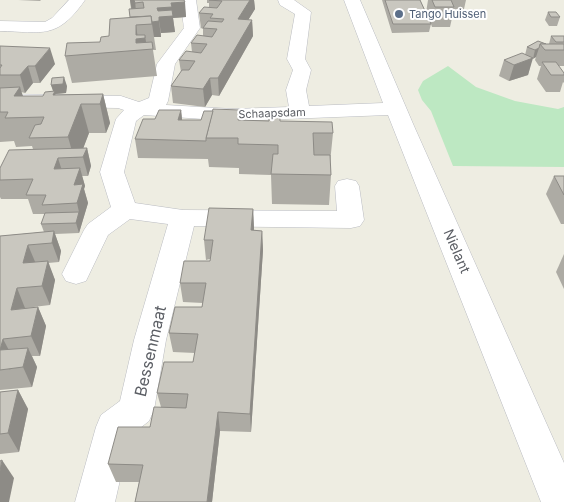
<svg xmlns="http://www.w3.org/2000/svg" width="564" height="502" font-family="Inter,sans-serif">
	<style>
		.green { fill: #bde8c2 }
		.lines { fill: none; stroke-linecap: round; stroke-linejoin: round }
		.minor-casing { stroke: #babcc2; stroke-width: 1 }
		.minor { fill: #fff; fill-rule: evenodd }
		.wall { fill: #adaba4 }
		.shaded-wall { fill: #8d8b86 }
		.building { fill: #c9c7bf; stroke: #8d8b86 }
		.service-dot { fill: #5c6f8a; stroke: #fff; stroke-width: 2 }
		.labels { text-anchor: middle; stroke-width: 4; stroke-linejoin: round; paint-order: stroke }
		.far-service-label { font-size: 11px; fill: #4e5e75; stroke: #fff; text-anchor: start }
		.far-street-label { font-size: 11px; fill: #5b5e64; stroke: #fff }
		.street-label { font-size: 14px; fill: #5b5e64; stroke: #fff }
		.near-street-label { font-size: 16px; fill: #5b5e64; stroke: #fff }
	</style>
	<rect width="100%" height="100%" fill="#eeede2"/>
	<path class="green" d="M448,66l28,21 39,14 43,8 6,-2v60l-111,-1 -22,-55 -9,-11 -4,-10 5,-9z"/>
	<g class="lines">
		<defs>
			<g id="minor">
				<path d="M69,0h16c-28,40 -42,32 -85,31v-10l45,1 7,-4z"/>
				<path d="M180,0h16l4,28 -25,36 -7,37 -2,4 67,4 56,-2 -3,-17 7,-20 -6,-11 8,-45 -15,-9 -2,-5h16l17,12 -6,47 6,11 -5,20 3,16 74,-3 -39,-103h16l54,126 150,337v39h-23l-153,-387 -155,6 -89,-6 -8,6 -12,51 11,31 48,7 154,1 -2,-25 3,-5 9,-2 9,2 3,5 5,34 -4,6 -9,2 -157,-2 -28,114 -12,70 -5,11 -19,15 -15,66h-40l21,-75 5,-12 19,-14 14,-61 34,-116 -38,-5 -22,16 -22,46 -10,3 -10,-3 -4,-7 22,-44 4,-6 23,-17 -11,-35 16,-53 8,-9 -6,-2 -118,-2v-12l121,2 18,6 10,-4 8,-34 27,-36z"/>
			</g>
		</defs>
		<use href="#minor" class="minor-casing"/>
		<use href="#minor" class="minor"/>
	</g>
	<g class="wall">
		<path d="M18,0h23l-1,1z"/>
		<path d="M130,0h54l2,17 -13,1 2,14 -14,1v4h-7l2,13h-3l4,26 -85,7 -7,-27 35,-14 9,-6 21,-19 1,-8z"/>
		<path d="M207,0h47l1,9 -7,11h4l1,16 -34,60 -7,-1 -7,12 -32,-4 -2,-17 10,-14 -2,-12 13,-8 -1,-9 12,-7v-7l-2,-1 -2,-15 10,-6v-4h-2z"/>
		<path d="M382,0h38l6,13 2,-13h38l-4,18h-10l-2,9h-18l-1,-3 -2,8 -37,1z"/>
		<path d="M548,12l12,5 -3,9h-8l-4,-6z"/>
		<path d="M551,36l13,6v24h-6l6,7v-1v11l-1,-1 -3,10h-14l-9,-13 4,-13h-2l-4,-6 1,-3 -4,2 -4,16 -19,6 -10,-5 5,-16 21,-5 2,-8 11,-6 8,3h3z"/>
		<path d="M0,46l55,18 -15,19h-7l-8,10 -4,-1 2,4h20l10,-5 -2,-6 16,1 -1,7 -11,1 1,1 47,-1 7,29 -4,10h-17l-6,15h4l4,18 -3,10h-6l3,10 -1,3 4,14 -9,30 -24,1 6,17 -2,11 -11,1 7,17 -5,25 -25,3 13,-1 8,19 -6,30h-8l5,11 -5,20 -32,3v-154l44,-4 -3,-8 4,-10h-12l-5,-15h-27l-1,-2v-29l33,-19 -1,-3 -16,1 -2,-6 -14,1z"/>
		<path d="M181,110l1,10h19l39,-10v10l40,1 53,12 -3,30 1,12 -2,30 -57,-1 -1,-29 -32,-1v-6l-30,-1 -1,-8 -70,-1 -3,-19 20,-20z"/>
		<path d="M554,176h10v48h-3l-15,-30z"/>
		<path d="M253,209l1,21 8,1 1,19 -12,182 -31,-1 -8,71h-77l4,-20h-23l-8,-18 42,-37 11,-20 -4,-14 36,-31 2,-9 -22,-1 -4,-19 33,-26 1,-4 -20,-1 -3,-19 30,-22v-2l-4,1 -2,-20z"/>
		<path d="M564,254v35l-8,-17z"/>
		<path d="M18,390l10,19 -9,43 -19,2v-62z"/>
	</g>
	<g class="shaded-wall">
		<path d="M130,0h5l1,12h-4z"/>
		<path d="M250,0h4l1,9 -16,26 -1,-16z"/>
		<path d="M185,2l1,15 -13,1 2,14 -14,1 -4,-25 14,-5z"/>
		<path d="M252,20l1,16 -34,60 -1,-18z"/>
		<path d="M159,21l2,16h-7l2,13 -4,-26 -16,1 2,14 7,-4 2,14 -11,-6 -6,-20z"/>
		<path d="M50,48l5,16 -15,19 -5,-17z"/>
		<path d="M539,48l-3,9 -3,2 2,-9z"/>
		<path d="M533,58l-5,17 -19,6 5,-16z"/>
		<path d="M28,66l5,17 -8,10 -5,-18z"/>
		<path d="M64,77l3,9 -1,7 -11,1 8,26 -10,-25 1,-2 -3,-8z"/>
		<path d="M210,78l2,17 -7,12 -2,-18z"/>
		<path d="M20,87l9,29 -15,-20z"/>
		<path d="M103,94l7,29 -4,10 -6,-29z"/>
		<path d="M81,104l8,29 -9,24 -6,1 -6,-21z"/>
		<path d="M181,110l2,18 -5,-8z"/>
		<path d="M240,110l1,29 -3,-19z"/>
		<path d="M87,148l4,18 -3,10 -5,-19z"/>
		<path d="M58,158l6,19 -10,-8z"/>
		<path d="M80,168l5,18 -1,3 4,14 -9,30 -3,-10 3,-11 -2,-9 -3,-18z"/>
		<path d="M253,209l1,19 -2,21 -1,-19z"/>
		<path d="M54,231l7,20 -2,11 -7,-19z"/>
		<path d="M262,231l1,19 -12,182 -1,-18z"/>
		<path d="M28,245l8,19 -13,-1z"/>
		<path d="M48,261l7,19 -5,25 -8,-19z"/>
		<path d="M17,288l8,20 -14,2z"/>
		<path d="M38,307l8,19 -6,30 -9,-20z"/>
		<path d="M3,339l10,19 -3,12 -10,-20z"/>
		<path d="M28,348l9,19 -5,20 -9,-20z"/>
		<path d="M18,390l10,19 -9,43 -11,-19z"/>
		<path d="M218,412l2,19 -8,71h-5z"/>
		<path d="M2,460l12,18 -5,24h-9v-31z"/>
	</g>
	<g class="building">
		<path d="M134,0h50l1,2 -14,1 1,4 -15,1 1,3 14,-1 1,6 -14,1v4l-7,1 -1,-6 -21,1 -1,-8 15,-1 -1,-6 -8,1z"/>
		<path d="M209,0h41l-12,19 14,1 -34,58h-8l-7,11 -32,-3 11,-16h7l6,-9 -16,-1 7,-9 15,2 6,-9 -16,-1 6,-8 15,2 5,-8 -14,-1 5,-7 14,1 2,-3 -14,-1 3,-4 -14,-1 5,-6 13,1 5,-7z"/>
		<path d="M385,0h35l11,24h-38z"/>
		<path d="M432,0h19l3,7h-19z"/>
		<path d="M548,12h8l4,5h-9z"/>
		<path d="M151,16l1,8 -16,1v10h9v3l-9,1v4l16,-1 1,7 -88,7 2,-13 33,-1 1,-5 8,-1 1,-17z"/>
		<path d="M551,36h13v6h-8z"/>
		<path d="M538,41l8,3h-6l-1,4 -4,2 -8,-3z"/>
		<path d="M540,44h24v6h-19z"/>
		<path d="M0,46l50,2 -15,18h-7l-8,9h-20v-7l2,-3h-2z"/>
		<path d="M522,53l11,5 -19,7 -10,-5z"/>
		<path d="M542,62h14l8,11v2h-13z"/>
		<path d="M64,77l-1,7 -12,1 1,-7z"/>
		<path d="M20,87l-6,9h29l2,-4 10,-1 -2,4 50,-1 -3,10h-19l-13,33 -39,1 6,-13 6,-1 3,-7 -39,1 3,-6h-8v-24z"/>
		<path d="M213,109l27,1 -2,10 31,1v-6l11,1v5l52,1 1,11h-20l1,22h16l1,20 -60,-1 2,-20h5v-9l-40,-1v-6h-32z"/>
		<path d="M159,110h22l-3,10h23l3,-9h9l-7,27v3l-71,-2 8,-20h12z"/>
		<path d="M87,148l-4,9 -25,1 -4,11 26,-1 -6,17 9,-1 -6,19 -35,2 4,-10h-20l7,-16 -33,1v-12l9,-18z"/>
		<path d="M554,176h10v19z"/>
		<path d="M209,208l44,1 -2,21 11,1 -12,183 -32,-2 -11,90h-72l8,-37 -35,-1 10,-37h32l4,-20 32,1 2,-14 -31,-1 7,-31h29l5,-28 -29,-1 6,-26h27l4,-24h-26l4,-22h26l3,-21h-9z"/>
		<path d="M79,212l-3,11 -35,1 4,-11z"/>
		<path d="M54,231l-2,12 -24,2 -5,18 25,-2 -6,25 -25,2 -6,22 27,-3 -7,29 -28,3 -3,11 28,-2 -5,19 -23,3v-134z"/>
		<path d="M18,390l-10,43 -8,1v-42z"/>
		<path d="M2,460l-2,11v-10z"/>
	</g>
	<circle class="service-dot" cx="399" cy="14" r="5"/>
	<g class="labels">
		<g class="far-service-label">
			<text x="409" y="18">Tango Huissen</text>
		</g>
		<g class="far-street-label">
			<text transform="translate(272 113) rotate(-2)" y="4">Schaapsdam</text>
		</g>
		<g class="street-label">
			<text transform="translate(457 251) rotate(67)" y="5">Nielant</text>
		</g>
		<g class="near-street-label">
			<text transform="translate(150 351) rotate(-77)" y="6">Bessenmaat</text>
		</g>
	</g>
</svg>
